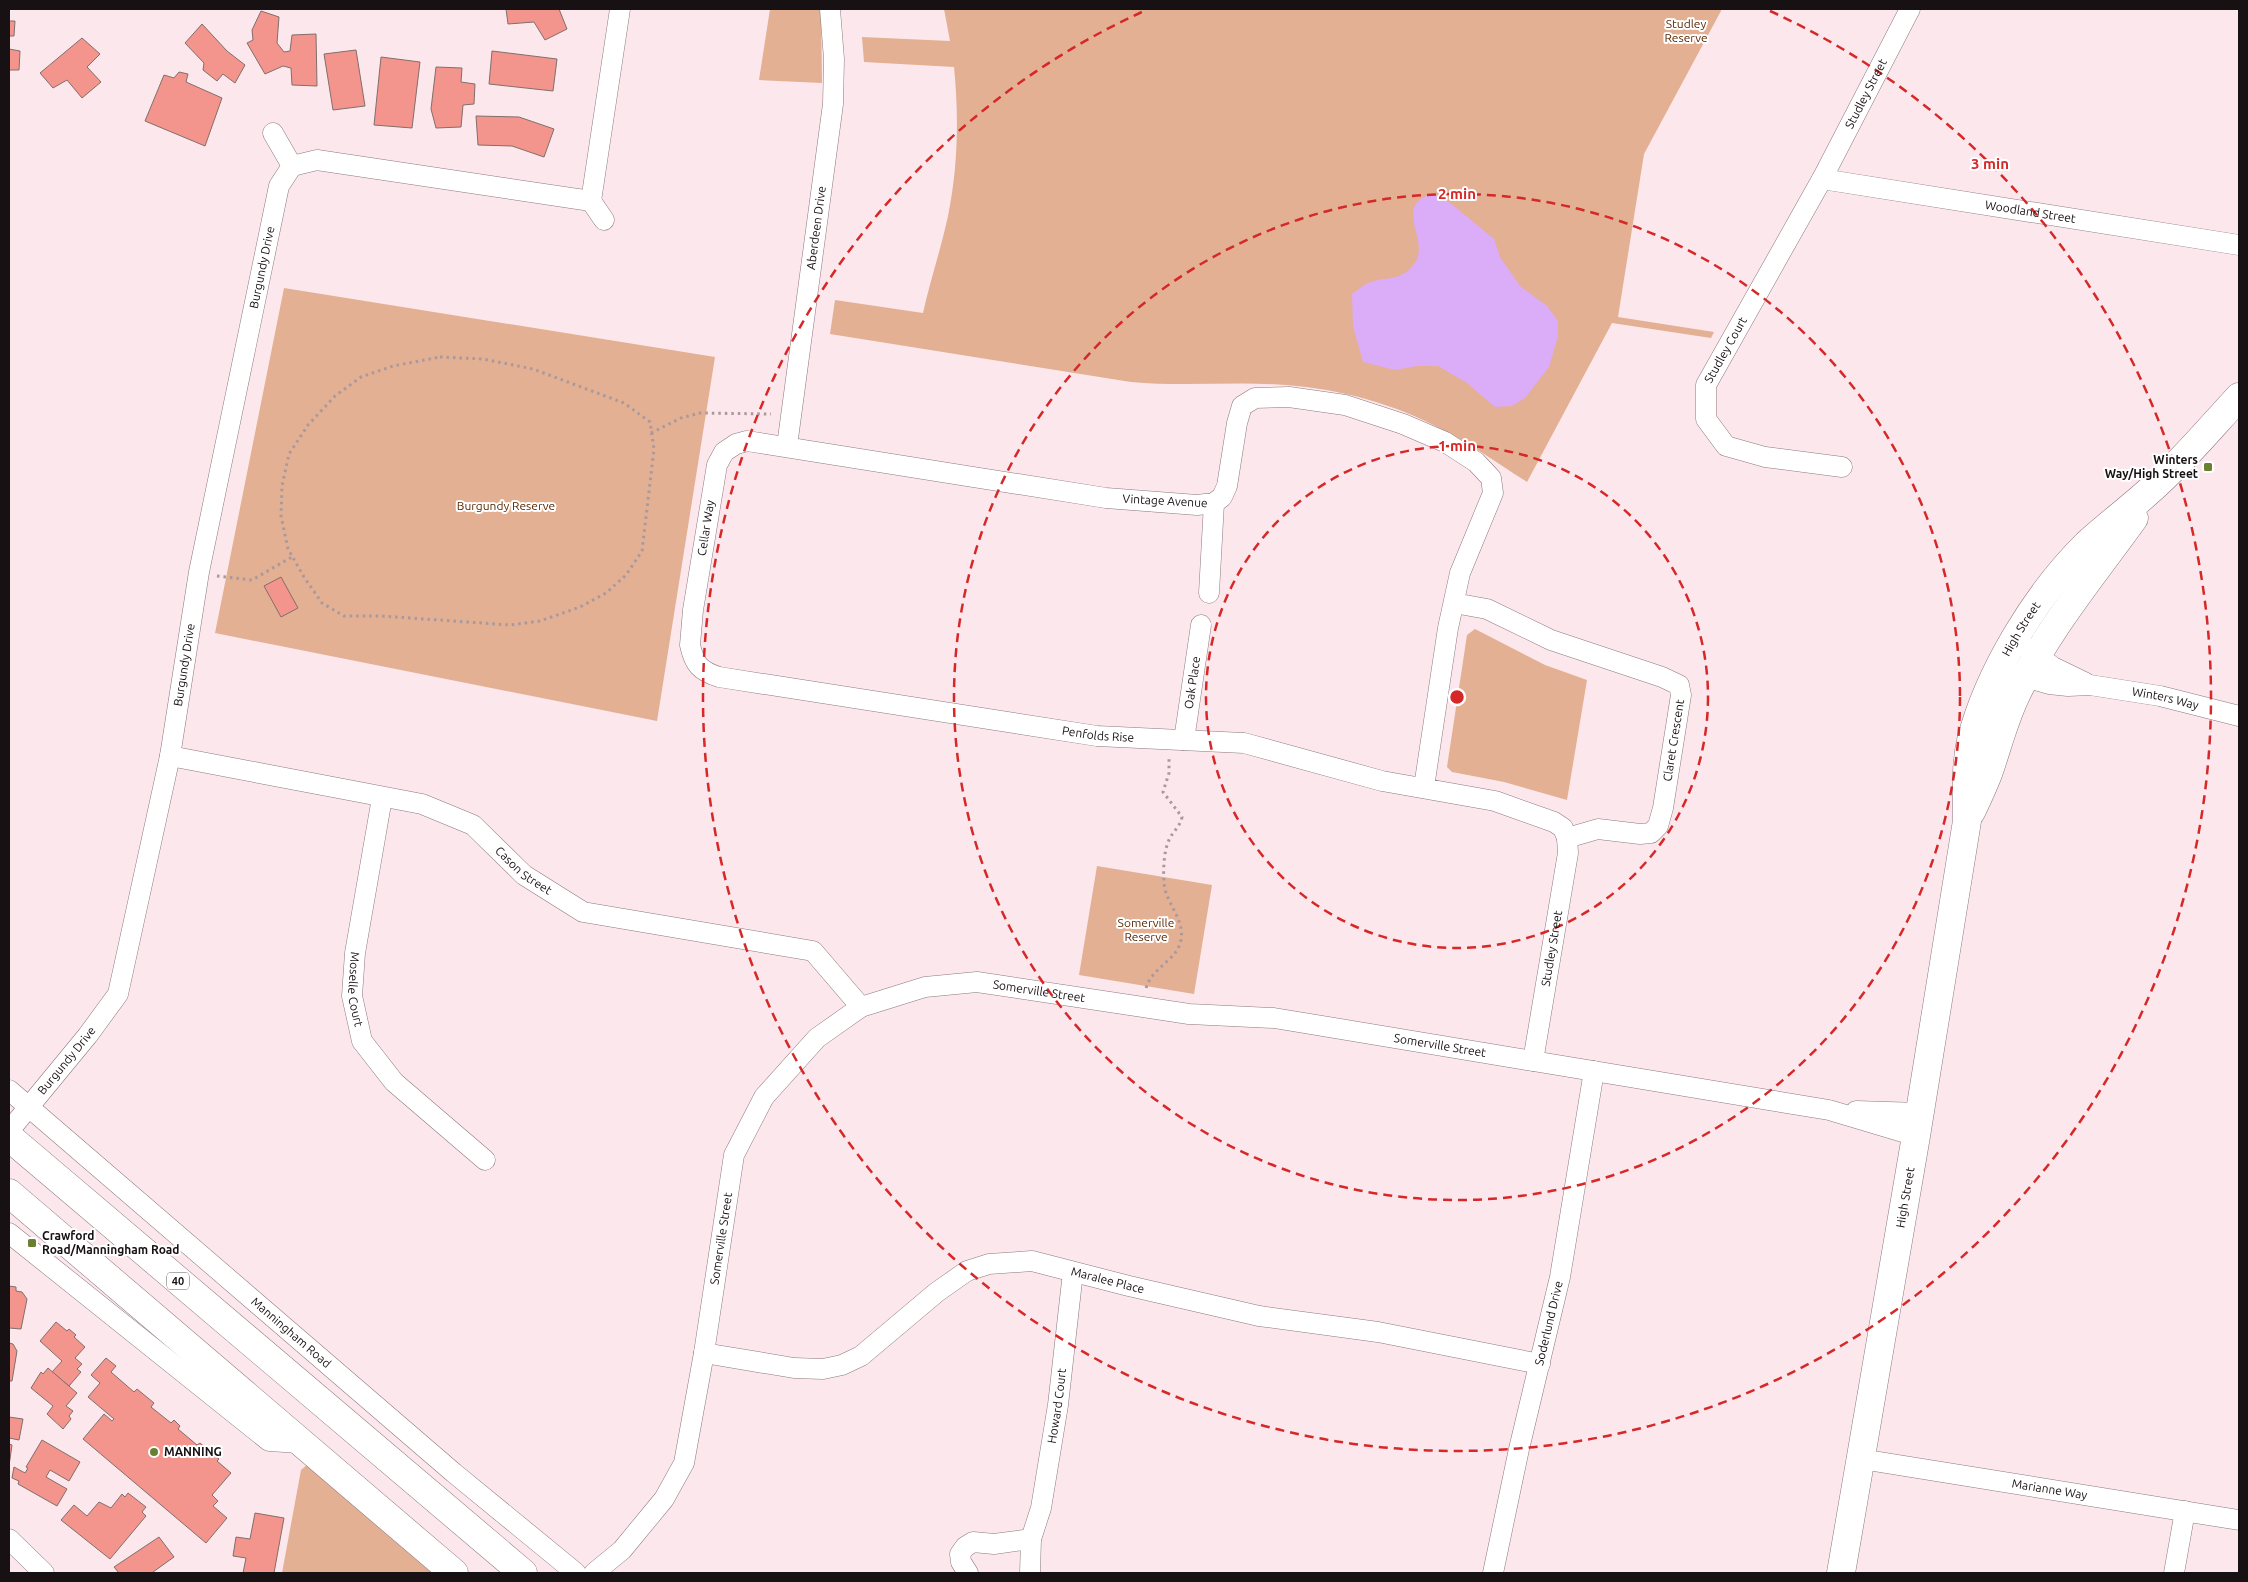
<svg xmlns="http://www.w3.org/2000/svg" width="2248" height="1582" font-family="Ubuntu,sans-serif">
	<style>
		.green { fill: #e3b093 }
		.water { fill: #dbacf7 }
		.building { fill: #f3958c; stroke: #816e6c }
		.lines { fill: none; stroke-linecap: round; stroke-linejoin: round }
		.minor-casing { stroke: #8c797e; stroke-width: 21 }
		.primary-casing { stroke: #8c797e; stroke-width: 29 }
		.path { stroke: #a9999d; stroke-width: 3; stroke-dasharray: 2.5 4; stroke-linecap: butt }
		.minor { stroke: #fff; stroke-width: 20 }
		.primary { stroke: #fff; stroke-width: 28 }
		.ring { fill: none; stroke: #d62828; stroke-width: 2.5; stroke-dasharray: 9 6 }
		.poi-dot { fill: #698032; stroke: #fff; stroke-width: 2 }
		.labels { text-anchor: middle; stroke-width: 4; stroke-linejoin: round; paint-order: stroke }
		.shield { fill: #fff; stroke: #5d585a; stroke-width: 1 }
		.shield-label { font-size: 11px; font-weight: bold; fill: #181113 }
		.park-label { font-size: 12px; fill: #592702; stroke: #fff }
		.street-label { font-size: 12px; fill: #181113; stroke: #fff }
		.poi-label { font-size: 12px; font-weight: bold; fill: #181113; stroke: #fff; text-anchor: start }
		.centre { fill: #d62828; stroke: #fff; stroke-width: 2.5 }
		.ring-label { font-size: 15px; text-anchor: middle; font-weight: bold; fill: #d62828; stroke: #fff; stroke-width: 4; stroke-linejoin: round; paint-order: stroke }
	</style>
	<rect width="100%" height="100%" fill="#fce7ec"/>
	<g class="green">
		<path d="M770,9h51l1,74 -63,-3z"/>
		<path d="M944,9h778l-78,145 -26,163 96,15 -3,6 -99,-15 -85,159c-28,-18 -55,-37 -84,-52 -48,-26 -103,-41 -157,-45 -52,-4 -102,2 -155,-3l-301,-48 5,-34 88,13c7,-32 18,-64 25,-97 10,-49 11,-99 6,-149l-90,-5 -2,-25 88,4z"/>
		<path d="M284,288l431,69 -58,364 -442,-88z"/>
		<path d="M1475,629l70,36 42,15 -20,120 -63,-18 -52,-10 -5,-5 20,-132z"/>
		<path d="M1097,866l115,19 -18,109 -115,-19z"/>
		<path d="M317,1456l139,117h-174l19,-103z"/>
	</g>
	<path class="water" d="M1432,194l17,8 45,37 6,18 20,29 27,20 11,15v15l-9,31 -24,31 -13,8 -17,1 -28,-24 -29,-17h-21l-22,4 -32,-8 -10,-36 -1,-32c5,-3 11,-9 16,-11 16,-7 34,-1 46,-19 18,-23 -23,-58 18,-70z"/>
	<g class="building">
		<path d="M506,9h53l8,20 -22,11 -11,-18 -26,2z"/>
		<path d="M261,11l18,6 -2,26 7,9 6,-1 2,-16 24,-1 1,52 -25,-1 -1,-17 -8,-2 -18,8 -18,-31 6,-3 -1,-10z"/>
		<path d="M9,21h6l-1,15h-5z"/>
		<path d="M202,24l25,27 18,14 -10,18 -12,-9 -6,7 -14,-11 1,-7 -19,-20z"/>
		<path d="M82,38l18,16 -13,13 14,15 -19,16 -15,-18 -14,8 -13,-15z"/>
		<path d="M9,49l11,2 -1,19h-10z"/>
		<path d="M356,50l9,56 -32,4 -9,-56z"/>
		<path d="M492,51l65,8 -4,32 -64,-7z"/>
		<path d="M381,57l39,5 -8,66 -38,-3z"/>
		<path d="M436,67l26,1 -1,14 14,2 -1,20 -11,1 -2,22 -25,1 -5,-19z"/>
		<path d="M179,72l9,2 -2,8 36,16 -17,48 -60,-25 19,-46 10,3z"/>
		<path d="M476,116l43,1 35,12 -10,28 -32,-11 -34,-1z"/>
		<path d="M281,577l17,31 -17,9 -17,-31z"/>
		<path d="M9,1286l7,1v4l6,1 5,7 -6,30 -12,-1z"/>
		<path d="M56,1322l11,9 2,-2 7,6 -2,2 11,10 -10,11 7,6 -5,5 4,3 -12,14 -17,-14 10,-11 -22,-20z"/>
		<path d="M9,1343l4,1 4,7 -5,30h-3z"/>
		<path d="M106,1358l10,8 -5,6 23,20 3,-3 17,14 -3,4 20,16 3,-3 6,6 -2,3 19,16 3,-2 19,16 -2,2 14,12 -19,22 6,6 -5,5 14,12 -21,25 -123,-104 21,-25 8,7 2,-2 -26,-22 12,-14 -9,-8z"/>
		<path d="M48,1368l29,25 -11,13 7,5 -4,5 2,3 -8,10 -16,-15 6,-8 -22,-18 10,-16 2,2z"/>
		<path d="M9,1417l14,2 -4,21 -10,-2z"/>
		<path d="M42,1440l38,22 -11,19 -19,-11 -4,7 21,12 -10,17 -39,-22 1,-3 -7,-3 2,-11 11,6 3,-5 -2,-1z"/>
		<path d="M9,1444l3,1 -3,21z"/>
		<path d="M128,1493l18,14 -4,5 4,4 -36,43 -49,-39 13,-15 13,11 12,-14 12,6 11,-14 3,3z"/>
		<path d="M255,1513l29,5 -10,55h-31l3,-15 -13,-2 3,-19 14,2z"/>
		<path d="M159,1537l15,20 -21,15 1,1h-35l-5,-6z"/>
	</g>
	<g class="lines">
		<defs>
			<g id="minor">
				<path d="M292,166l25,-6 274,41 13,19"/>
				<path id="s1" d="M1822,179l417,66"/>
				<path d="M591,201l29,-192"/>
				<path id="s2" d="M787,446l46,-342 1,-45 -4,-50"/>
				<path id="s3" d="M1842,467l-77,-10 -39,-11 -20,-27v-34l116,-206 88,-170"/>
				<path d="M1209,593l5,-90"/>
				<path d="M2028,648l25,19 33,16"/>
				<path id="s4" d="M2014,674l35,10 19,2 22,-1 70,11 79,20"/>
				<path id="s5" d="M1184,740l17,-115"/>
				<path id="s6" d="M170,756l252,48 51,21 51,50 59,37 230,39 48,56"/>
				<path id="s7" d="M1424,787l24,-159 12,-55 33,-80 -2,-15 -15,-16 -31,-20 -42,-18 -58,-19 -56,-8 -34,1 -13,8 -5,17 -10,63 -5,11 -8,6 -17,2 -91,-7 -359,-57 -11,3 -12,8 -7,13 -24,145 -3,35c4,19 10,26 29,32l378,59 147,7 138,38 113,20 59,21 9,6 4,10 31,-9 42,5 11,-1 7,-7 5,-18 18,-113 -2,-10 -17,-8 -111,-37 -64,-31 -33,-6"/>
				<path id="s8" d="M382,798l-27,155 -3,43 10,45 32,41 91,78"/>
				<path id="s9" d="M1533,1061l35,-208 -1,-15"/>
				<path id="s10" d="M9,1090l445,383 122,100"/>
				<path d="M1856,1111l64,2"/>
				<path id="s11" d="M9,1131l79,-96 30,-41 52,-238 29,-184 80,-386 13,-20 -19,-33"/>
				<path d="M9,1233l260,208 32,2"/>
				<path id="s12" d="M704,1353l90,15 29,1 19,-4 19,-9 76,-64 30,-21 22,-7 43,-3 97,25 130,30 119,16 162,32"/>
				<path id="s13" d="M1861,1459l378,61"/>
				<path d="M9,1539l35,34"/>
				<path id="s14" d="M594,1573l28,-23 42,-51 20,-36 20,-110 30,-198 30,-58 53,-59 44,-31 64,-20 52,-5 212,32 85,4 259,43 296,49 87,26"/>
				<path d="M968,1573l-7,-11 -1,-8 5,-7 8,-5 21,2 37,-5"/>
				<path id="s15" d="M1030,1573l1,-34 10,-31 17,-103 15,-133"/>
				<path id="s16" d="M1493,1573l26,-124 41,-172 34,-206"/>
				<path d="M2174,1573l11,-62"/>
			</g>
			<g id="primary">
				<path d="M1971,812c6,-13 13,-27 18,-41 9,-26 15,-51 27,-76 30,-64 77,-120 118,-177"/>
				<path d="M9,1137l514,436"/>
				<path d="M9,1193l445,380"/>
				<path id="s17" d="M1841,1573l75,-437 51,-315c0,-27 -2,-54 4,-80 17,-68 66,-148 116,-197 23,-21 49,-40 72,-62 28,-26 54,-57 80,-85"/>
			</g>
		</defs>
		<use href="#minor" class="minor-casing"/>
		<use href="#primary" class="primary-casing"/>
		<g class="path">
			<path d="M440,357l43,2 50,10 91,34 26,19 4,27 -12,102 -16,24 -20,18 -26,14 -40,14 -30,4 -128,-9h-38l-22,-13 -18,-26 -16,-28 -7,-33 1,-30 7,-32 19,-29 27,-29 26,-19 32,-11z"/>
			<path d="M651,433l30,-15 19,-5 71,1"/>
			<path d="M217,576l35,4 40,-23"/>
			<path d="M1146,988c7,-22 31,-27 35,-48 4,-22 -17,-38 -17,-59 -1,-11 0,-31 5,-41 4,-9 11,-13 13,-23l-19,-25 6,-19v-15"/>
		</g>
		<use href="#minor" class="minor"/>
		<use href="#primary" class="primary"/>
	</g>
	<g class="ring">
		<circle cx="1457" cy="697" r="251"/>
		<circle cx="1457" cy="697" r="503"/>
		<path d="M1770 11A754 754 0 1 1 1144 11"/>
	</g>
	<g class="poi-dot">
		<rect x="2203" y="462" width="10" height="10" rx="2.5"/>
		<rect x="27" y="1238" width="10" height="10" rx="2.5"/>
		<circle cx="154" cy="1452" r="5"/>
	</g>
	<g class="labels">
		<rect class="shield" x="167" y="1272.5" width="22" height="17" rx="4"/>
		<g class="shield-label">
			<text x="178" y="1285">40</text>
		</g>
		<g class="park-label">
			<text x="1686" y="28">Studley<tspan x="1686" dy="14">Reserve</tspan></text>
			<text x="506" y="510">Burgundy Reserve</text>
			<text x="1146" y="927">Somerville<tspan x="1146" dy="14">Reserve</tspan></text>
		</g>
		<g class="street-label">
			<text dy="4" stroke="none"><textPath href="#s3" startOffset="518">Studley Street</textPath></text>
			<text dy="4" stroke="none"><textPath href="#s1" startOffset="211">Woodland Street</textPath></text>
			<text dy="4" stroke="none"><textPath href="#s2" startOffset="220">Aberdeen Drive</textPath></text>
			<text dy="4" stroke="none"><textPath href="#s11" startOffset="916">Burgundy Drive</textPath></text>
			<text dy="4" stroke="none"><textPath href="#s3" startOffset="226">Studley Court</textPath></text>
			<text transform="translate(1165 501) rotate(3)" y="4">Vintage Avenue</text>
			<text transform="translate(706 528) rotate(-81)" y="4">Cellar Way</text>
			<text dy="4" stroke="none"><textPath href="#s17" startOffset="966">High Street</textPath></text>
			<text dy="4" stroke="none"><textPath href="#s11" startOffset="511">Burgundy Drive</textPath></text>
			<text dy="4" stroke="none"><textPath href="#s5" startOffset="58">Oak Place</textPath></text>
			<text dy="4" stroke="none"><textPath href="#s4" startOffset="154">Winters Way</textPath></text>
			<text dy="4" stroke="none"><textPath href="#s7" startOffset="1818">Penfolds Rise</textPath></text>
			<text dy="4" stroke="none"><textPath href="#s7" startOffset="2489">Claret Crescent</textPath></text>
			<text dy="4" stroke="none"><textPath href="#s6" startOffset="380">Cason Street</textPath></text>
			<text dy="4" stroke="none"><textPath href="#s9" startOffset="114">Studley Street</textPath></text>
			<text dy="4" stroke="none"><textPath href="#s8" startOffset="194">Moselle Court</textPath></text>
			<text dy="4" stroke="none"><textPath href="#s14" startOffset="836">Somerville Street</textPath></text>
			<text dy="4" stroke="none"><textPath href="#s14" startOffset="1241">Somerville Street</textPath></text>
			<text dy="4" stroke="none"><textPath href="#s11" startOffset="91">Burgundy Drive</textPath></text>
			<text dy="4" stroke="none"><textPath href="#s17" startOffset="381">High Street</textPath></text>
			<text dy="4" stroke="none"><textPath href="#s14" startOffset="371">Somerville Street</textPath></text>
			<text dy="4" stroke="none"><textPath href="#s12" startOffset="441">Maralee Place</textPath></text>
			<text dy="4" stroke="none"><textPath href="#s16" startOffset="256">Soderlund Drive</textPath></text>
			<text dy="4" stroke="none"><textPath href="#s10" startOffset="372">Manningham Road</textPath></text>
			<text dy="4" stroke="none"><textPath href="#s15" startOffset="170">Howard Court</textPath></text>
			<text dy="4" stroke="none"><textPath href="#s13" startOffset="191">Marianne Way</textPath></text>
		</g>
		<g class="poi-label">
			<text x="2198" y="464" text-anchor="end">Winters<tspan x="2198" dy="14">Way/High Street</tspan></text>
			<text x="42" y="1240">Crawford<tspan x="42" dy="14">Road/Manningham Road</tspan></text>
			<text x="164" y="1456">MANNING</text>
		</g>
	</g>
	<circle cx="1457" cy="697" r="8" class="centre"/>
	<g class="ring-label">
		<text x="1990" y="169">3 min</text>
		<text x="1457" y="199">2 min</text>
		<text x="1457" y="451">1 min</text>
	</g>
	<rect width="2248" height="1582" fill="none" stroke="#181113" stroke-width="20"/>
</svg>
